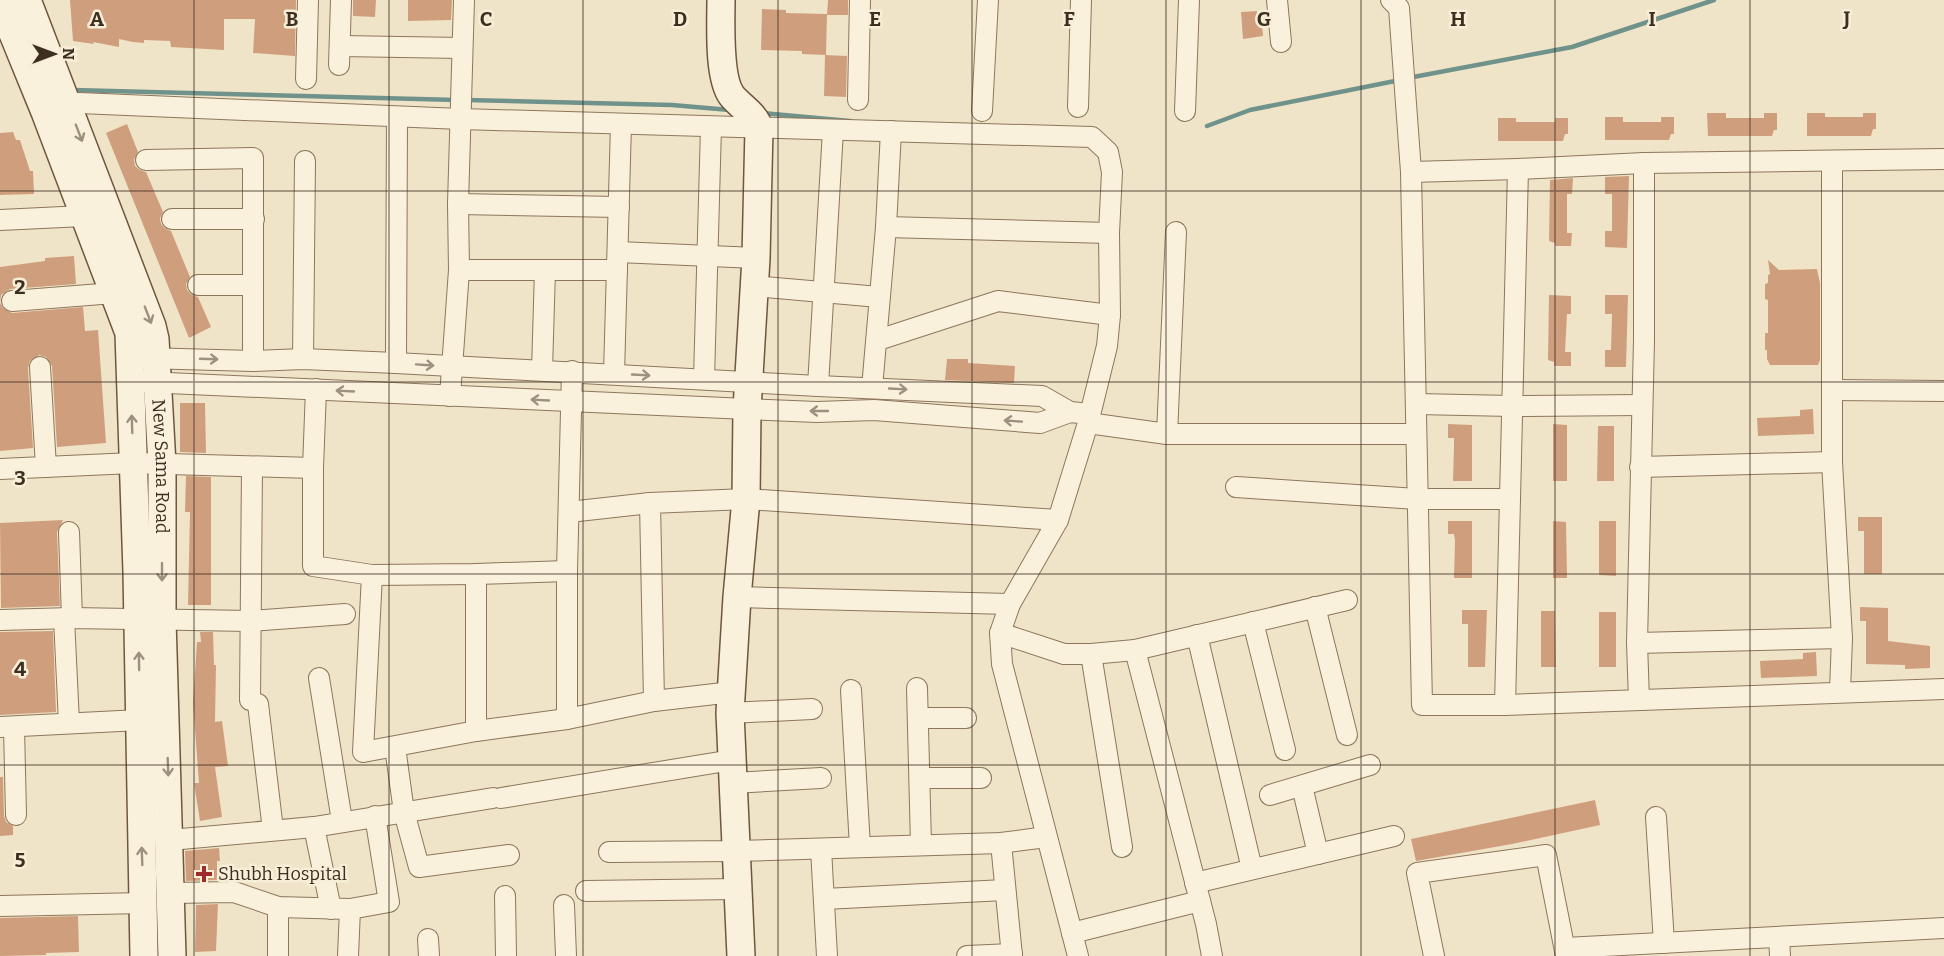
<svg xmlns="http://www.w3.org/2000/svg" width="1944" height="956" font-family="Bitter,serif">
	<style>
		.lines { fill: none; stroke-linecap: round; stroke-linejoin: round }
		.stream { stroke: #6f938a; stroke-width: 4.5 }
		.building { fill: #cf9f7d }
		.street-casing { stroke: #8d765c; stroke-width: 22 }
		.secondary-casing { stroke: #6f573f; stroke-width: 30 }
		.street { stroke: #faf1dc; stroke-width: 20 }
		.secondary { stroke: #faf1dc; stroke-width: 27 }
		.oneway { stroke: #9c907e }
		.grid { fill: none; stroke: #3d2e20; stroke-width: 1.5; stroke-opacity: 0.55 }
		.poi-dot { fill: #9e2a2b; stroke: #f7eed8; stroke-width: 2 }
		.labels { text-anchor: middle; stroke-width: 5; stroke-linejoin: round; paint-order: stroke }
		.street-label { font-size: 18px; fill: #3d2e20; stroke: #f7eed8 }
		.poi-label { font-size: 18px; fill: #3d2e20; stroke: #f7eed8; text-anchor: start }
		.grid-label { font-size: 20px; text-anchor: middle; font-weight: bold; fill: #3d2e20; stroke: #f7eed8; stroke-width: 5; stroke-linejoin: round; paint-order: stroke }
	</style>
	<rect width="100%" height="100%" fill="#f0e4c8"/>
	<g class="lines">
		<g class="stream">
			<path d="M1408,78l164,-31 142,-47"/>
			<path d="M73,90l384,10"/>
			<path d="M466,100l206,5 58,5"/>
			<path d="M762,113l88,8"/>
			<path d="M1207,126l43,-16 150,-30"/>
		</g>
	</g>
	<g class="building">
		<path d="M70,0h226l-1,56 -42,-3 2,-34h-31v31l-53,-3 -1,-6 -26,-1v3l-11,-1 -14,-3v8l-26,-5 1,2 -21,-3z"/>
		<path d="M353,0h23l-1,17 -22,-1z"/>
		<path d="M408,0h44l-1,20 -43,1z"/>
		<path d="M828,0h20v15h-21z"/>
		<path d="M762,9l24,1v3l41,1 -1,41 -24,-1v-3l-41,-1z"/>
		<path d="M1257,11v3l4,-1 2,23 -20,3 -2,-27z"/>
		<path d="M825,55l22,1 -1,41 -22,-1z"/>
		<path d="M1707,113h19v5h38v-5h13v17h-3l-2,6h-64z"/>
		<path d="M1807,113h18v4h38v-4h13v16h-3l-2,7h-64z"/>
		<path d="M1605,117h18v5h38v-5h13v17h-3l-2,6h-64z"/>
		<path d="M1498,118h18v4h39v-4h13v16h-3l-2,7h-65z"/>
		<path d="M127,124l11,28 -4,8 1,6 5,4 6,2 17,40 -3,6 1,6 5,5 5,2 19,46 -4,7 1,6 5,5 6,2 13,30 -22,11 -83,-205z"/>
		<path d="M13,132l3,8h4l10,31h3l1,23 -34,1v-62z"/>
		<path d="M1629,176l-2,72 -22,-1v-16h7v-37h-7v-17z"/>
		<path d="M1573,178l-1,16h-5v39h5l-1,13h-16v-3l-6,-2 1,-61z"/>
		<path d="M74,256l2,28 -66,5 -9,6 -1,8 3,5 9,5 71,-6 2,24 13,-1 8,113 -49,4 -5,-81 -6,-9 -7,-2 -9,6 -2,7 5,80 -33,3v-184l45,-6v-3z"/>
		<path d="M1768,260l11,10 38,-1 3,14v77l-2,5h-48l-3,-6v-9h-2v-17h3v-33l-3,-1v-15l3,-1v-8l2,-1z"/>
		<path d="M1549,295l22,1v18h-4l-2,38h6v14h-17v-4l-6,-2z"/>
		<path d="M1605,295h23l-2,72h-21v-17h6l1,-36h-7z"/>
		<path d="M947,359h21v4l47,3 -1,17 -69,-3z"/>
		<path d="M180,403h25l1,50 -26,-1z"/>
		<path d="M1813,409l1,25 -56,2 -1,-18 43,-2v-6z"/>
		<path d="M1448,424l24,1v56h-19l1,-36v-7h-6z"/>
		<path d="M1553,424l14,1v56h-14z"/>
		<path d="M1598,426h16v55h-17z"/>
		<path d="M186,476l25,1v128h-23l2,-93h-5z"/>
		<path d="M1858,517h24v57h-18v-43h-6z"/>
		<path d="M63,520l-6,12 3,74 -59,2 -1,-85z"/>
		<path d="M1448,521h24v57h-18l1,-37 -1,-7h-6z"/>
		<path d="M1553,521l13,1 1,56h-14z"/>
		<path d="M1599,521h17v55l-17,-1z"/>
		<path d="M1860,607l28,1v33l42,5v22l-25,1v-4l-39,-1v-43h-6z"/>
		<path d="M1462,610h25l-2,57h-17v-43h-6z"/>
		<path d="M1541,611h14l1,56h-15z"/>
		<rect x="1599" y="612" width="17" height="55"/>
		<path d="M53,631l3,81 -56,3v-83z"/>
		<path d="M200,632h13l1,33h2l-1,57 7,-1 6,45 -13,1 7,50 -22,4 -6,-38h5l-6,-80 4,-61h4z"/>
		<path d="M1816,652l1,24 -56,2 -1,-17 43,-2v-6z"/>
		<path d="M0,777h3l1,39 2,6 7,4v9l-13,1z"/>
		<path d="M1595,800l5,25 -88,19 -96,17 -5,-22z"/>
		<path d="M219,848l1,13h-3v19l-31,1 -1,-30z"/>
		<path d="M218,904l-2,47 -21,1 1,-47z"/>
		<path d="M78,916l1,36 -33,1v2l-46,1v-38z"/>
	</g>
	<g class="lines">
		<defs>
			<g id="street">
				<path d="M1277,0l4,42"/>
				<path d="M1391,0l8,8 12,164 11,533h83l439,-16"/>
				<path d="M340,46l122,2"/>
				<path d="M339,65l2,-65"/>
				<path d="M306,79l2,-79"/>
				<path d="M858,100l2,-100"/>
				<path d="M56,102l405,17 631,18 16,15 4,20 -3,61 1,82 -3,31 -19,77 -30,97 -48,84 -10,29 2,31 76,292"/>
				<path d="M1078,107l3,-107"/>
				<path d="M982,111l6,-111"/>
				<path d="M1185,111l4,-111"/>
				<path d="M146,160l107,-2v203"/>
				<path d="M1832,162v300l10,176 -2,53"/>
				<path d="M1411,172l107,-3 126,-6 300,-4"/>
				<path d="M458,204l161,3"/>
				<path d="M172,219h82"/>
				<path d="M0,220l84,-4"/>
				<path d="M886,227l223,6"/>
				<path d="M618,252l138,6"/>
				<path d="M459,270h158"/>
				<path d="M198,285h55"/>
				<path d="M754,286l125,11"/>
				<path d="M12,301l102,-8"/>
				<path d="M878,340l120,-39 112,14"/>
				<path d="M144,358l109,3 50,-2 93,4 422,23 224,10 28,16 20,2"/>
				<path d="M303,359l2,-198"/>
				<path d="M396,363l1,-246"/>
				<path d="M40,367l6,100"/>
				<path d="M542,370l3,-100"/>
				<path d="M614,374l7,-250"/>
				<path d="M704,379l7,-252"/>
				<path d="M146,382l601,27 70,3 57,-2 166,13 30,-11"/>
				<path d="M818,386l15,-256"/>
				<path d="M872,388l14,-161 5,-96"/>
				<path d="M316,389l-3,79v98l59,9 104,-1 91,-3"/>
				<path d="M1832,390l112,1"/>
				<path d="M450,396l9,-126 -1,-66 6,-204"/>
				<path d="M1416,404l96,2 130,-1"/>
				<path d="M1088,423l79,11h249"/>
				<path d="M1167,434l9,-202"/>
				<path d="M1640,467l192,-5"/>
				<path d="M0,469l133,-6 180,5"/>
				<path d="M1236,487l181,12h93"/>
				<path d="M569,512l81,-9"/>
				<path d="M69,532l3,86"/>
				<path d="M372,575l-9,177 113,-21 91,-12 87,-18 78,-9"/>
				<path d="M737,597l273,7"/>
				<path d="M1315,607l32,128"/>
				<path d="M64,618l5,105"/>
				<path d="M0,620l72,-2 178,3 95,-7"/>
				<path d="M1253,622l32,128"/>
				<path d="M1000,633l64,21h27l44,-4 212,-50"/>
				<path d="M1197,635l55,234"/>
				<path d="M1637,643l205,-5"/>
				<path d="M1135,650l71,274 6,32"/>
				<path d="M1091,654l31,193"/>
				<path d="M319,678l23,143"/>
				<path d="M917,688l4,157"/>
				<path d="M851,690l9,157"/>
				<path d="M250,700l2,-233"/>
				<path d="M1639,700l-2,-57 7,-303v-177"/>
				<path d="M654,701l-4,-198 96,-4 312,21"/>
				<path d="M258,704l15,126"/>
				<path d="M1505,705l13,-536"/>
				<path d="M730,713l82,-4"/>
				<path d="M918,718h48"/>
				<path d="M567,719v-148l5,-200"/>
				<path d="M0,727l140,-7"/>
				<path d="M14,727l2,88"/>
				<path d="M476,731v-157"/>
				<path d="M395,747l9,65 15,55 90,-12"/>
				<path d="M920,778h61"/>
				<path d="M733,783l88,-5"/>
				<path d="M1302,786l16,68"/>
				<path d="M1270,795l100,-30"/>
				<path d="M501,798l231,-38"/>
				<path d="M1656,817l8,126"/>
				<path d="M314,827l17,82"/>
				<path d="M170,840l144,-13 179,-29"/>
				<path d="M1001,843l11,113"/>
				<path d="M821,849l6,107"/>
				<path d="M609,852l127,-1 265,-8 45,-6"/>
				<path d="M1195,883l199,-47"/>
				<path d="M586,891l152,-2"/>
				<path d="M171,893l63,-1 44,15 72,2 39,-7 -14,-86"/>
				<path d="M505,896l1,60"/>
				<path d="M824,899l181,-9"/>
				<path d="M564,905l2,51"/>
				<path d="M0,906l144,-3"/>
				<path d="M278,907v49"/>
				<path d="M1072,933l128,-32"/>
				<path d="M1779,937l1,19"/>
				<path d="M428,939l1,17"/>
				<path d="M1565,948l379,-20"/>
				<path d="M348,956l2,-47"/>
				<path d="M967,956l45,-2"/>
				<path d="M1434,956l-17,-83 129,-18 20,101"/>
			</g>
			<g id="secondary">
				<path id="s1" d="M27,0l125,326 3,13 7,126v155l10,336"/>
				<path d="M721,0c0,24 -3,78 11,96 9,11 23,18 27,32l-3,130 -9,151 -1,90 -9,98 -7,116 11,243"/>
				<path d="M0,2l45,110 84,221 8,239 7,384"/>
			</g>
		</defs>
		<use href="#street" class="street-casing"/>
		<use href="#secondary" class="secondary-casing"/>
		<use href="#street" class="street"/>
		<use href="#secondary" class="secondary"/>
	</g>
	<defs><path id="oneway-shaft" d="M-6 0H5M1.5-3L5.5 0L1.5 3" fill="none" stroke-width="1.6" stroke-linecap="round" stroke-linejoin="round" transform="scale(1.5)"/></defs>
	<g class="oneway">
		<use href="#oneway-shaft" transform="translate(79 133) rotate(69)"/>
		<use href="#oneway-shaft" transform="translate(148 315) rotate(69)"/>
		<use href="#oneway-shaft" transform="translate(209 359) rotate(2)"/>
		<use href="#oneway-shaft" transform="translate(425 365) rotate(4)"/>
		<use href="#oneway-shaft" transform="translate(641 375) rotate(3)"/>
		<use href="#oneway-shaft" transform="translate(898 389) rotate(3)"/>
		<use href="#oneway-shaft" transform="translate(345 391) rotate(-177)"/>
		<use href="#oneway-shaft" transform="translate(540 400) rotate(-177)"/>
		<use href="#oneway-shaft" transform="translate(819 411) rotate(-180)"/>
		<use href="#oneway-shaft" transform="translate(1013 421) rotate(-176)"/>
		<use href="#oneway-shaft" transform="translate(132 424) rotate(-92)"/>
		<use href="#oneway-shaft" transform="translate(162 572) rotate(90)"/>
		<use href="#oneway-shaft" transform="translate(139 661) rotate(-91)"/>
		<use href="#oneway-shaft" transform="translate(168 767) rotate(88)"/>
		<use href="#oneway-shaft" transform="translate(142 856) rotate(-92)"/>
	</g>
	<path class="grid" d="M194,0v956M389,0v956M583,0v956M778,0v956M972,0v956M1166,0v956M1361,0v956M1555,0v956M1750,0v956M0,191h1944M0,382h1944M0,574h1944M0,765h1944"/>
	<path class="poi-dot" d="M201 865h6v6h6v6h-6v6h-6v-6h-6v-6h6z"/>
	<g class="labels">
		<g class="street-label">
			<text dy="6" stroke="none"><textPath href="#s1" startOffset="490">New Sama Road</textPath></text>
		</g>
		<g class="poi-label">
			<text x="218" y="880">Shubh Hospital</text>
		</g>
	</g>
	<g class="grid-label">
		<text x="97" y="26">A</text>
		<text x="292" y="26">B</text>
		<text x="486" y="26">C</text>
		<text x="680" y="26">D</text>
		<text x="875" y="26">E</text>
		<text x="1069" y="26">F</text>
		<text x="1264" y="26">G</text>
		<text x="1458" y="26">H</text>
		<text x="1652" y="26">I</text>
		<text x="1847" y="26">J</text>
		<text x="20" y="294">2</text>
		<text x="20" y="485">3</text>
		<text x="20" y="676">4</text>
		<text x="20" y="867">5</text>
	</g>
	<g transform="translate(54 54) rotate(90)" stroke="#f7eed8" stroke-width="4.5" paint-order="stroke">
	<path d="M0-4.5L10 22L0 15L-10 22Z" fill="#3d2e20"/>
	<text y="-9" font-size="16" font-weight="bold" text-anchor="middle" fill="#3d2e20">N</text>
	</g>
</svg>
